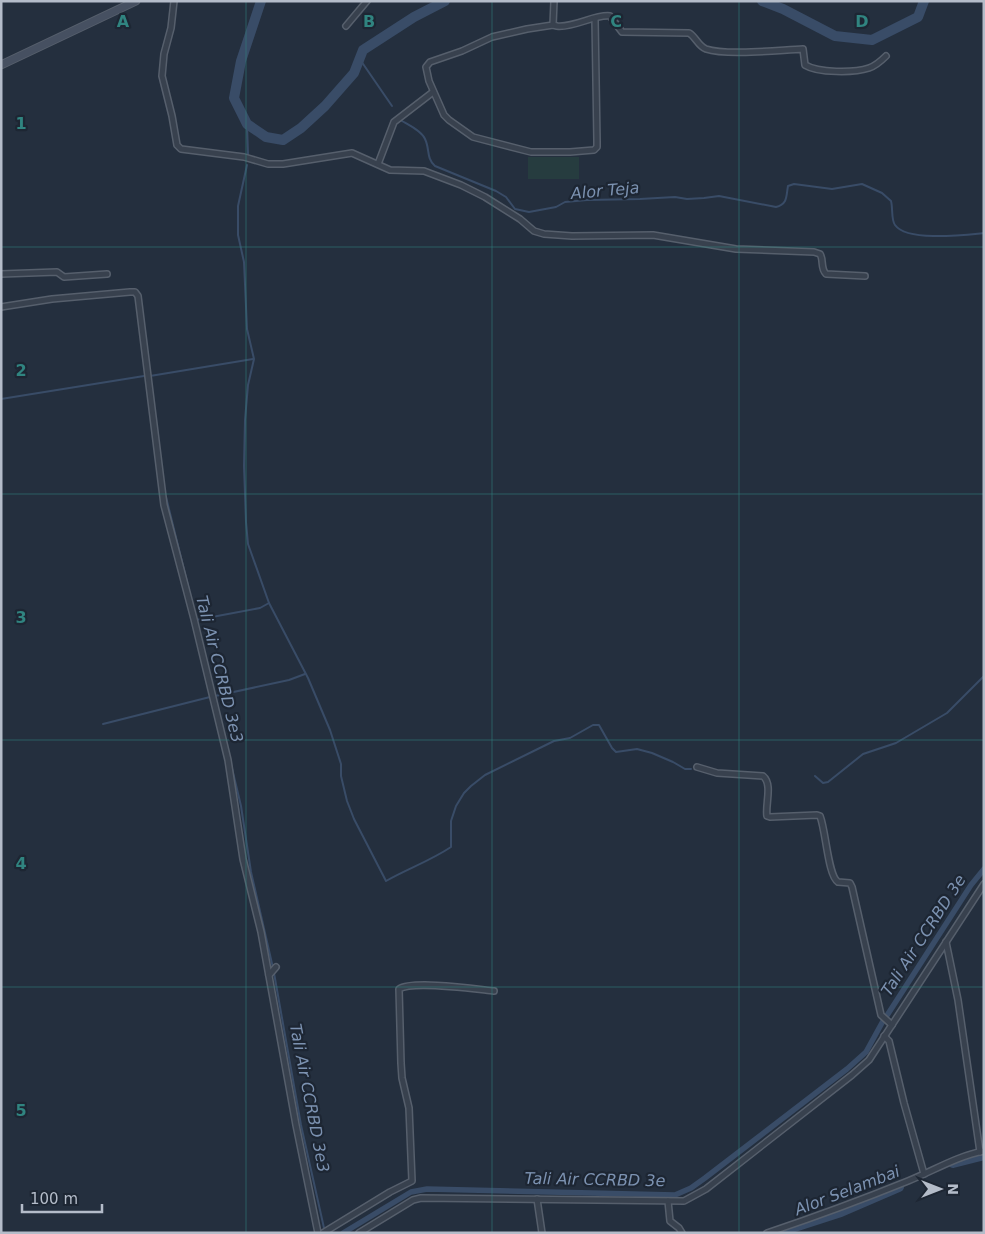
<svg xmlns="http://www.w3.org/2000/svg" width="985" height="1234" font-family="'DejaVu Sans',sans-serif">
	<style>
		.green { fill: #263c3f }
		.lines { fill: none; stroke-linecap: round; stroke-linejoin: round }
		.stream { stroke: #394c67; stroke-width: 2 }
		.canal { stroke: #394c67; stroke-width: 5.5 }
		.river { stroke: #394c67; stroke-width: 10 }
		.minor-casing { stroke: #565f6c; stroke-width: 8 }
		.secondary-casing { stroke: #565f6c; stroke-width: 9 }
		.minor { stroke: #38414e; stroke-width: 5 }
		.secondary { stroke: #465061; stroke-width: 7 }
		.grid { fill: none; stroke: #308480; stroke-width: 1; stroke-opacity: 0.55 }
		.labels { text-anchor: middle; stroke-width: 4.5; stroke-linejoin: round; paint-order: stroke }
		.water-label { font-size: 16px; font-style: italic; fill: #7c92b1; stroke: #1d2633 }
		.grid-label { font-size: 16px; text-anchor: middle; font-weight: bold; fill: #308480; stroke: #1d2633; stroke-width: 4.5; stroke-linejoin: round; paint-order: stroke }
	</style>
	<rect width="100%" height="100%" fill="#242f3e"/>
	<rect class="green" x="528" y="157" width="51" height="22"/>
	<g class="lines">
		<g class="stream">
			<path d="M359,58l33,48"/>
			<path d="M402,121c7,4 20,10 23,18 5,10 1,19 10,27l61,25 10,6 9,12 14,3 27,-5 9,-5 22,-2 53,-1 35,-2 12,2 17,-1 15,-2 57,11c12,-3 10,-11 12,-21l6,-2 38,5 30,-5 20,9 9,8c2,7 0,19 4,24 12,17 69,10 89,8"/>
			<path d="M247,124l1,30"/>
			<path d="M247,165l-9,41v29l6,27 3,67 7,30 -6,26 -3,35 -1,46 2,56 2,22 21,59 39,75 22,52 11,34v12l6,25 7,18 32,62c21,-12 44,-20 65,-34v-26l5,-15 8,-13 7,-7 14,-11 69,-34 16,-3 23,-13h6l13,23 4,4 21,-3 15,4 21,9 12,7h6"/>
			<path d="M150,376l103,-17"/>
			<path d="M1,399l143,-23"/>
			<path d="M166,497l23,93"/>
			<path d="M196,620l64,-12 9,-5"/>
			<path d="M205,655l36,151 10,66 22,96"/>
			<path d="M215,696l74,-16 16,-6"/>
			<path d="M103,724l107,-27"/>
			<path d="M815,776l8,7 5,-1 35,-28 33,-11 51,-30 37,-37"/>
			<path d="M274,973l27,152 23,103"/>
		</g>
		<g class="canal">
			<path d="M886,1017l85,-132 13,-16"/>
			<path d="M343,1233l68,-41 16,-3 248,6 16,-7 14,-10 142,-109 19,-17 17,-31"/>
		</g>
		<g class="river">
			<path d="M261,1l-20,60 -7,37 13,26 19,13 17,3 18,-12 24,-22 29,-33 9,-23 51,-33 31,-16"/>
			<path d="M762,1l21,8 52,27 37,4 46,-23 6,-16"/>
			<path d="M953,1163l31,-8"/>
			<path d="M776,1233l65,-21 58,-25"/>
		</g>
		<defs>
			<g id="minor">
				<path d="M174,1l-3,27 -7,26 -2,22 10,40 5,29 4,4 63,8 24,7h15l69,-11 38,17 34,1 37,14 24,12 35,22 14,12 10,3 28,2 81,-1 83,14 78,3 6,2c4,6 0,14 6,20l39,2"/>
				<path d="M554,1l-1,24 4,1c17,2 38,-12 53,-10l12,16 67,1c7,4 9,13 17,16 21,7 73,1 97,0l2,16c13,8 49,8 64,3 6,-2 12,-7 17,-12"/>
				<path d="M553,25l-26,4 -35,8 -30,14 -32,11 -4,5 3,14 15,34 5,5 24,17 58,15h39l24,-2 3,-3v-6l-2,-122"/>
				<path d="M346,26l21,-25"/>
				<path d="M378,164l16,-42 39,-30"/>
				<path d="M1,274l56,-2 7,5 43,-3"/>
				<path d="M1,307l51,-8 78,-7h5l3,4 26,209 30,114 34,141 15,99 18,73 35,193 22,108"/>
				<path d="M697,767l20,6 46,3c10,8 2,29 4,40l3,1 47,-2 3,1c6,15 8,60 18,66l12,1 2,4 29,128 11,10"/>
				<path d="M946,942l12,58 22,152"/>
				<path d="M269,975l7,-8"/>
				<path d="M884,1036l5,5 15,62 20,71"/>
				<path d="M537,1199l5,34"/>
				<path d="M668,1201l2,20 9,7 3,5"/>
				<path d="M323,1233l67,-41 22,-11 -3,-73 -7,-30 -1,-15 -2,-74c14,-9 76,0 95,2"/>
				<path d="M359,1233l54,-33 8,-2 263,3 22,-12 146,-114 17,-15 115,-176"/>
				<path d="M767,1233c48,-16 94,-33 141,-52 25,-10 49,-25 76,-30"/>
			</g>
			<path id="secondary" d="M1,65l135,-64"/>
		</defs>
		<use href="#minor" class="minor-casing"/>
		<use href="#secondary" class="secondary-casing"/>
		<use href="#minor" class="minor"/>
		<use href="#secondary" class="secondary"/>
	</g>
	<path class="grid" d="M246,1v1232M492,1v1232M739,1v1232M1,247h983M1,494h983M1,740h983M1,987h983"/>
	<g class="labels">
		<g class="water-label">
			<text transform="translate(605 190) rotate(-5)" y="6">Alor Teja</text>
			<text transform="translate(220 669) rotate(76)" y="6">Tali Air CCRBD 3e3</text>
			<text transform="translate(923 935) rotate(-57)" y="6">Tali Air CCRBD 3e</text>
			<text transform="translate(310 1098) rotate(79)" y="6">Tali Air CCRBD 3e3</text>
			<text transform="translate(595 1179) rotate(1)" y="6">Tali Air CCRBD 3e</text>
			<text transform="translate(847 1190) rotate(-21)" y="6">Alor Selambai</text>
		</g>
	</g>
	<g class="grid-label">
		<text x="123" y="27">A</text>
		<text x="369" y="27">B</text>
		<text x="616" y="27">C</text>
		<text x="862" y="27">D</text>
		<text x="21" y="129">1</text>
		<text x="21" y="376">2</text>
		<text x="21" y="623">3</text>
		<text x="21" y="869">4</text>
		<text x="21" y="1116">5</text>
	</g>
	<rect width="985" height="1234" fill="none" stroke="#b4bcc9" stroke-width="5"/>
	<g transform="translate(940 1189) rotate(90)" stroke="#1d2633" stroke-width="4" paint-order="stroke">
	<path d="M0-4L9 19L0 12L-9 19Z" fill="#b4bcc9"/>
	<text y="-8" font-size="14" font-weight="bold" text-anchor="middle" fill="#b4bcc9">N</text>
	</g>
	<path d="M22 1204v8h80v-8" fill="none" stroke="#b4bcc9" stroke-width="2.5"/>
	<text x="30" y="1204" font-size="15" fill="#b4bcc9" stroke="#1d2633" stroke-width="4" paint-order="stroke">100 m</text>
</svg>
